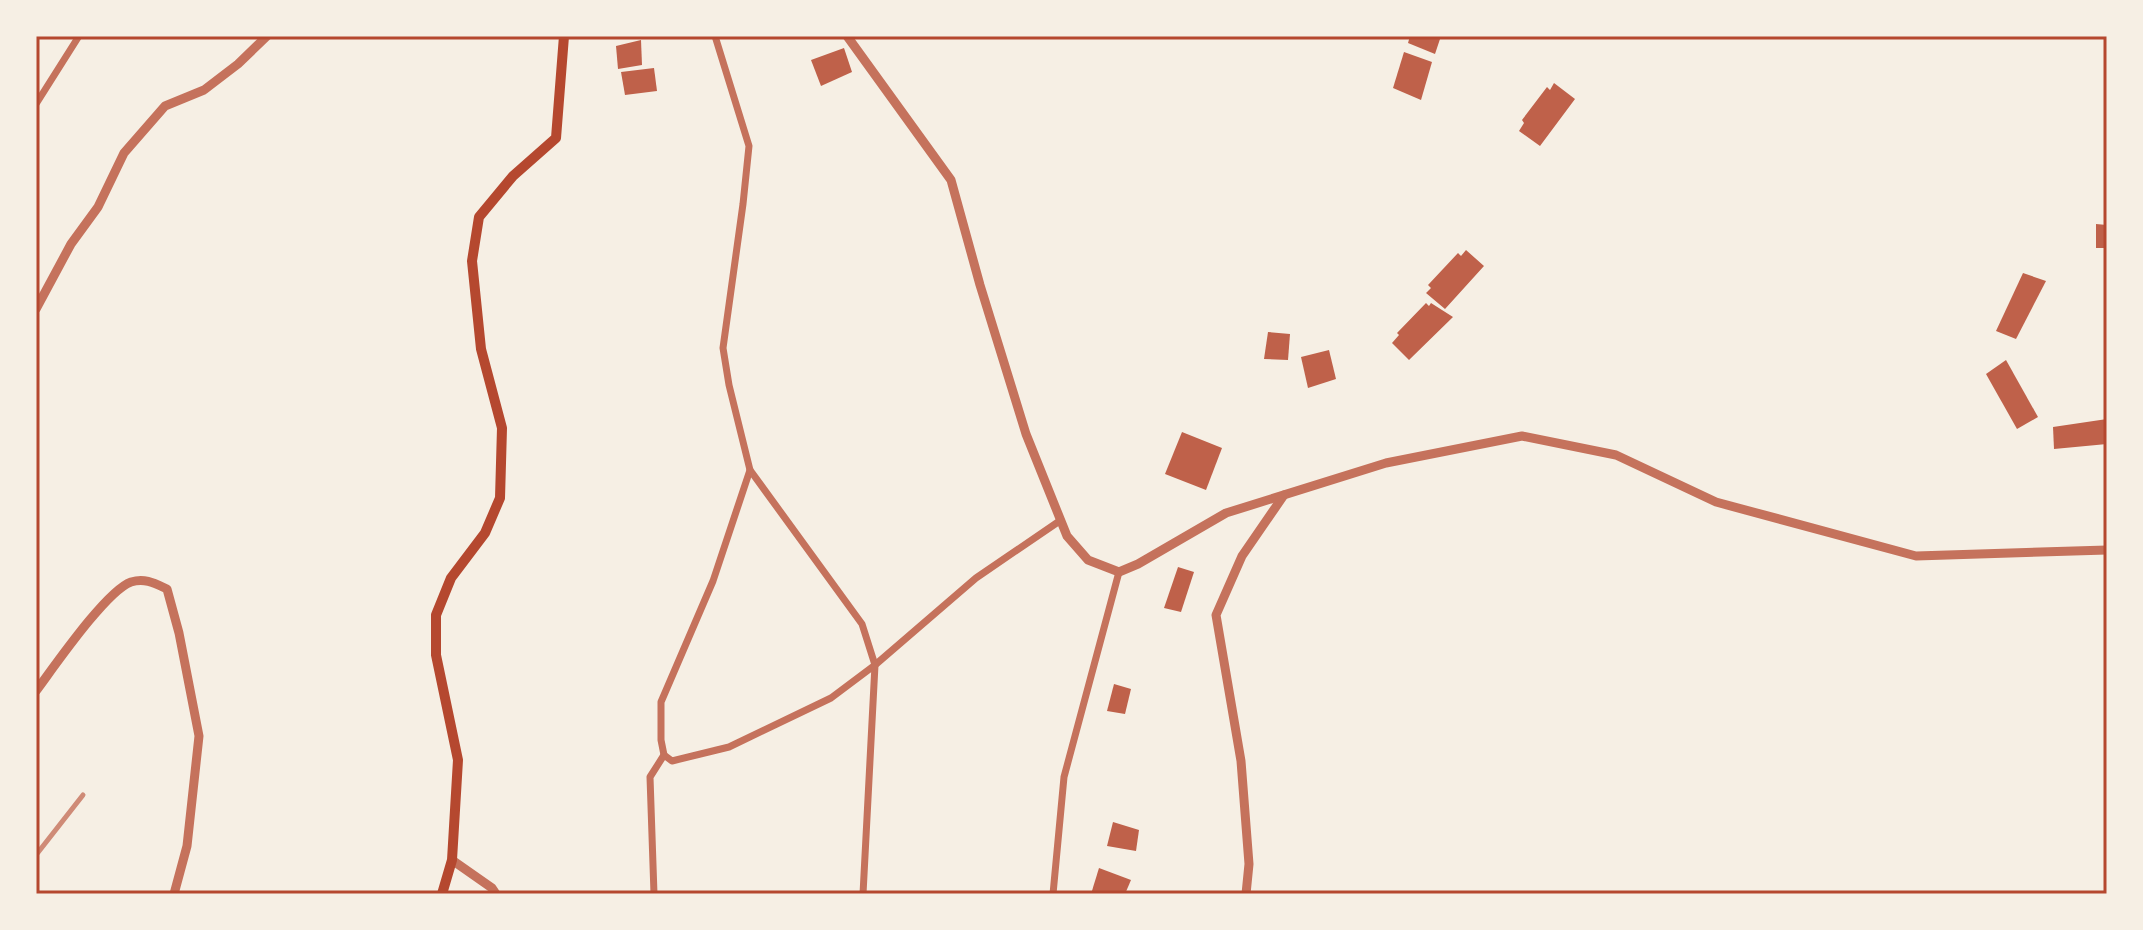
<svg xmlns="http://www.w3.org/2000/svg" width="2143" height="930" font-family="'Archivo Narrow',sans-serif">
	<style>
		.building { fill: #bf614a }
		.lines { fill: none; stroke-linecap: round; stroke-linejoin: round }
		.minor { stroke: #c5725c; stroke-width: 7 }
		.tertiary { stroke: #c5725c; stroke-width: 9 }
		.secondary { stroke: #b5482f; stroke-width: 10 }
		.rail { stroke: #cf8b77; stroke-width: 5 }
		.neatline { fill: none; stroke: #b5482f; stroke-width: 3 }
	</style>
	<rect width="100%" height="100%" fill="#f6efe4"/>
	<g class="building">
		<path d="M1410,36h31l-6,18 -27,-11z"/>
		<path d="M641,40l1,25 -24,4 -2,-23z"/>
		<path d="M844,48l8,24 -31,14 -10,-26z"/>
		<path d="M1404,52l28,10 -11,38 -28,-12z"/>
		<path d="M654,68l3,23 -32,4 -4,-23z"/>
		<path d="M1554,83l21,16 -35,47 -21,-15 5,-8 -2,-3 25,-33 3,3z"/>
		<path d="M2096,224l11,1v23h-11z"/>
		<path d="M1466,250l18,16 -39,43 -19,-16 5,-5 -3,-3 30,-32 3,3z"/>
		<path d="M2023,273l23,8 -30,58 -20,-8z"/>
		<path d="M1426,303l3,3 2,-3 22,14 -44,43 -17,-17 7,-8 -2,-2z"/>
		<path d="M1268,332l22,2 -2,26 -24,-1z"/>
		<path d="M1329,350l7,29 -28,9 -7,-31z"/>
		<path d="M2006,360l32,57 -21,12 -31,-55z"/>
		<path d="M2107,419v25l-53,5 -1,-22z"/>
		<path d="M1182,432l40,16 -16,42 -41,-16z"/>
		<path d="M1178,567l16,5 -13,40 -17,-4z"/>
		<path d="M1114,684l17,5 -6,25 -18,-3z"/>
		<path d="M1113,822l26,8 -3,21 -29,-5z"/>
		<path d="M1099,868l32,12 -6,14h-34z"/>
	</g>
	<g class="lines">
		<g class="minor">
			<path d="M715,36l34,110 -6,58 -20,144 6,37 21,85 -37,111 -52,121v38l3,15 8,6 57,-14 102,-49 44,-33 101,-87 85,-58"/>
			<path d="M36,104l43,-68"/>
			<path d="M750,470l112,154 13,41 -12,229"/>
			<path d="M654,894l-4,-117 14,-22"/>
			<path d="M1053,894l11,-117 55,-205"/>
		</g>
		<g class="tertiary">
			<path d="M847,36l104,144 29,105 46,149 41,102 21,24 31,12 19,-8 88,-51 160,-50 136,-27 94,19 100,47 200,54 191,-6"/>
			<path d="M36,309l35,-65 27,-37 26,-54 41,-47 39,-16 34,-26 29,-28"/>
			<path d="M36,691c18,-24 70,-100 95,-109 14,-4 23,1 36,7l12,44 20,103 -12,110 -13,48"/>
			<path d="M452,860l40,28 4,6"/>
			<path d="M1246,894l3,-30 -8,-103 -25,-146 26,-59 42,-61"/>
		</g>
		<path class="secondary" d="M442,894l10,-34 6,-100 -22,-105v-40l15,-37 34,-45 15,-35 2,-70 -21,-79 -9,-88 7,-44 34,-41 43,-38 8,-102"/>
		<path class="rail" d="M36,855l47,-60"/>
	</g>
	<rect width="2143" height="930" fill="none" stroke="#f6efe4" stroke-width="76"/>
	<rect x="38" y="38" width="2067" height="854" class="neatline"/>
</svg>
